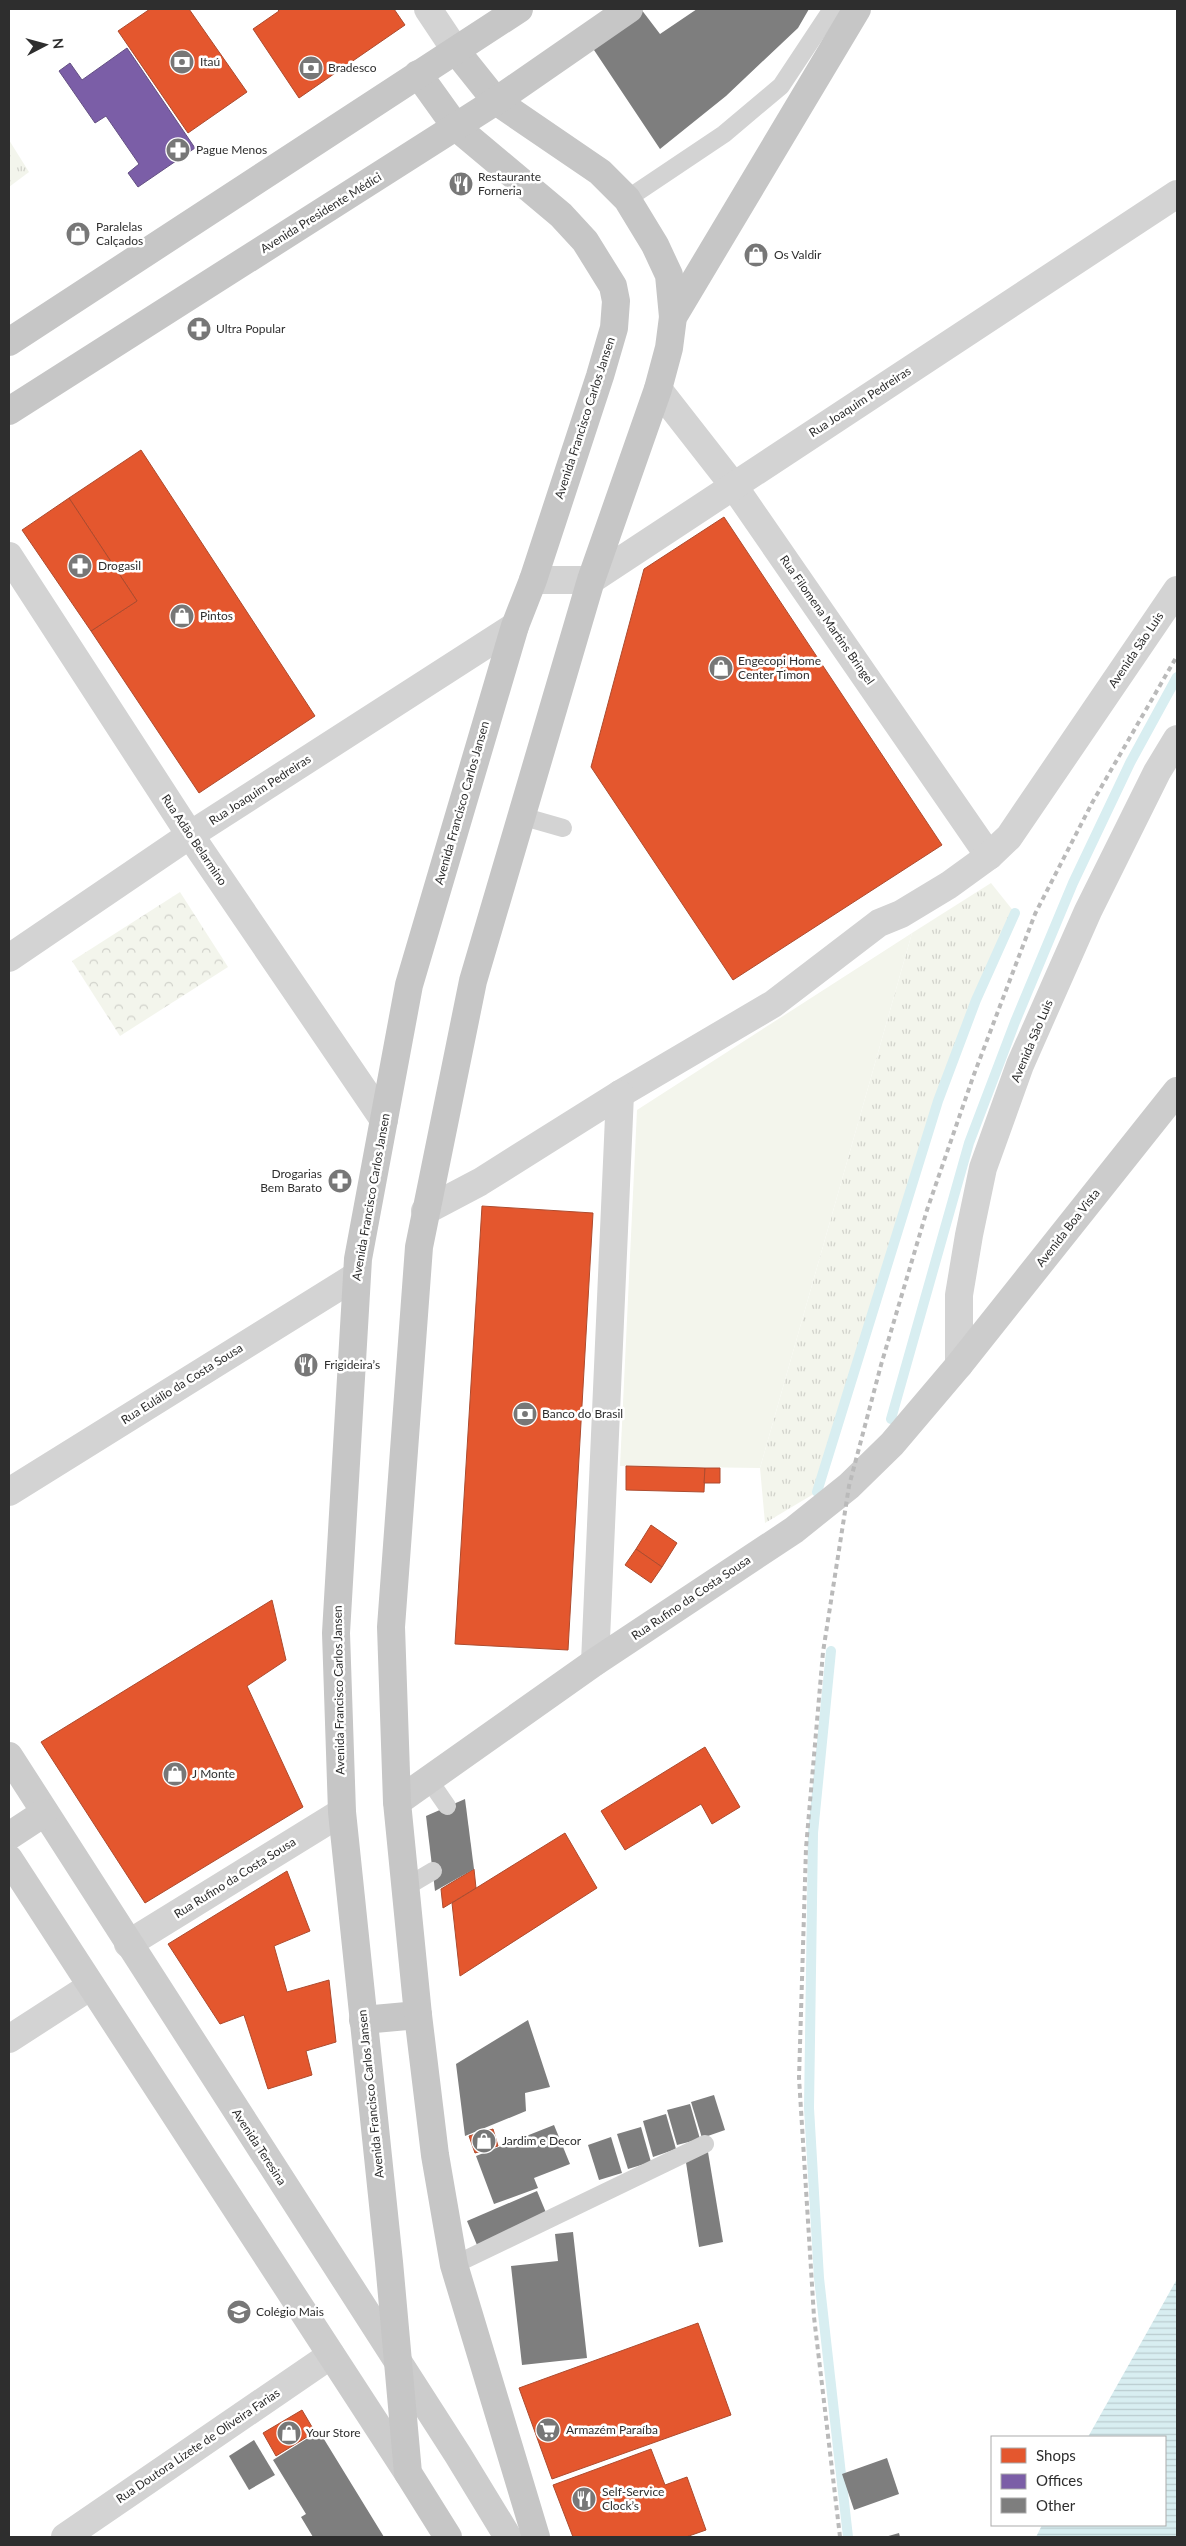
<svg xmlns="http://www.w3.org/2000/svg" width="1186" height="2546" font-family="Lato,sans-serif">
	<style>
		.grass { fill: url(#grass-tufts) }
		.forest { fill: url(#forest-crowns) }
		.green { fill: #f3f5ec }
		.water { fill: url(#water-rules) }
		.shops { fill: #e4572e; stroke: #ad4b2e }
		.offices { fill: #7b5ea7; stroke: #645083 }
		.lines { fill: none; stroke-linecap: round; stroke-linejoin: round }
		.stream { stroke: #d8eef1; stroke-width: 10 }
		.building { fill: #7e7e7e }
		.lane { stroke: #d3d3d3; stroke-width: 18 }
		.street { stroke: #d3d3d3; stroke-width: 28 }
		.secondary { stroke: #ccc; stroke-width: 28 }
		.primary { stroke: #c6c6c6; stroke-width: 28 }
		.rail { stroke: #bababa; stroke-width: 4; stroke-dasharray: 5 4; stroke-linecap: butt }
		.labels { text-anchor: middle; stroke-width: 5; stroke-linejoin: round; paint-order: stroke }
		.poi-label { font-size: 12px; fill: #2e2e2e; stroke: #fff; text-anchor: start }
		.street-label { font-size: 12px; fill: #2e2e2e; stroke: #fff }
	</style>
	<defs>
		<pattern id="grass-tufts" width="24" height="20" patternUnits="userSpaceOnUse" patternTransform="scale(1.25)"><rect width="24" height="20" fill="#f3f5ec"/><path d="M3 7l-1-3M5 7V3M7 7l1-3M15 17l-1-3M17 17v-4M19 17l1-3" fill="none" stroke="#d1d2cb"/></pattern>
		<pattern id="forest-crowns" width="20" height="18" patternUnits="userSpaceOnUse" patternTransform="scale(1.25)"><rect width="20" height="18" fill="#f3f5ec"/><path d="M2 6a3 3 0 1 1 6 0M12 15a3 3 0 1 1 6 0" fill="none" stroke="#d1d2cb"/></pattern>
		<pattern id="water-rules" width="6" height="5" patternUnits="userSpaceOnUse" patternTransform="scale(1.25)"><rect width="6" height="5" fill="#d8eef1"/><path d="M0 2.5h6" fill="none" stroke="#bacccf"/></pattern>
	</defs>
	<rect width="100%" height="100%" fill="#fff"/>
	<g class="grass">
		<path d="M9,140l20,32 -20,15z"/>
		<path d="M991,883l24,30 -39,87 -38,101 -121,391 -52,31 -5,-55 152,-535z"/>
	</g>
	<path class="forest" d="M180,892l48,75 -108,69 -48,-75z"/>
	<path class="green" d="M912,933l-152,535 -140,-2 17,-356z"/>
	<path class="water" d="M1177,2279v258h-141l6,-12h123v-88h-77z"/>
	<g class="shops">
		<path d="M150,9h39l58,83 -59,41 -70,-102z"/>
		<path d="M277,9h117l11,16 -106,73 -46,-69 26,-18z"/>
		<path d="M141,450l174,266 -116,77 -108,-162 46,-30 -68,-103z"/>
		<path d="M69,498l68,103 -46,30 -69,-101z"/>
		<path d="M724,517l218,328 -209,135 -142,-213 53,-198z"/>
		<path d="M482,1206l111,7 -25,437 -113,-6z"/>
		<path d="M626,1466l79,2 -1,24 -78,-2z"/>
		<path d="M705,1468h15v15h-16z"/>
		<path d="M651,1525l26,18 -15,24 -26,-18z"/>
		<path d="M636,1549l26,18 -11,16 -26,-18z"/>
		<path d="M272,1600l14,60 -39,26 56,121 -158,96 -104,-161z"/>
		<path d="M705,1747l35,60 -28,17 -11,-20 -76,46 -24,-39z"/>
		<path d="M565,1833l32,55 -137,88 -8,-73z"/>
		<path d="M474,1869l2,19 -33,20 -2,-19z"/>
		<path d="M287,1871l23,60 -36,15 13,46 42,-12 7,62 -30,9 6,24 -44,14 -24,-74 -24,9 -52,-80z"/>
		<path d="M493,2129l5,17 -23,7 -6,-17z"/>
		<path d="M698,2323l33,92 -179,64 -33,-91z"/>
		<path d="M302,2410l13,22 -39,24 -13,-23z"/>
		<path d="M651,2449l14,36 22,-8 19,53 -20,7h-113l-20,-52z"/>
	</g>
	<path class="offices" d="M127,48l68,100 -57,39 -10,-14 11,-9 -33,-48 -11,7 -36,-52 11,-8 12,17z"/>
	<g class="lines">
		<g class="stream">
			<path d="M891,1419l78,-276 46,-121 58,-139 57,-120 47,-86"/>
			<path d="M817,1492l121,-391 38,-101 39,-87"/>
			<path d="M831,1651l-18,182 -4,275 10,170 29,259"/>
		</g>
	</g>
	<g class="building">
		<path d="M641,9l19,25 37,-25h112l-11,19 -72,68 -66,53 -74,-111z"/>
		<path d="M465,1799l9,70 -39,22 -9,-75z"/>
		<path d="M528,2020l22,67 -25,6 1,18 -61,25 -9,-72z"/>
		<path d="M714,2095l11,35 -23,8 -11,-36z"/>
		<path d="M690,2104l10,35 -23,6 -10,-35z"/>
		<path d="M666,2114l10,35 -23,8 -10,-36z"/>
		<path d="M554,2125l16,39 -36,14 4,10 -44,16 -18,-48z"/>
		<path d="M641,2127l10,35 -23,7 -11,-35z"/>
		<path d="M611,2137l11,36 -23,7 -11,-35z"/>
		<path d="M708,2152l15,90 -24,5 -14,-91z"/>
		<path d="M537,2191l10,24 -70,30 -10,-24z"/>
		<path d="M573,2232l14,126 -65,7 -11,-99 47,-5 -3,-27z"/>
		<path d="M319,2431l65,106h-71l-12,-20 5,-3 -33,-54z"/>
		<path d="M254,2440l21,35 -26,15 -20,-34z"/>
		<path d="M887,2458l12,36 -45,16 -12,-36z"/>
		<path d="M899,2533l1,4h-15z"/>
	</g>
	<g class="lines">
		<g class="lane">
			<path d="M627,199l97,-65 57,-48 51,-77"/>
			<path d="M521,816l42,12"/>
			<path d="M429,1780l18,26"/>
			<path d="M406,1887l27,-16"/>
			<path d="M454,2265l251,-121"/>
		</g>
		<g class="street">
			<path d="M428,9l28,42"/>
			<path d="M658,389l75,96 256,371"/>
			<path d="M9,556l181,279 194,285"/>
			<path d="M533,580h58l586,-386"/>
			<path d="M9,958l181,-123 325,-209"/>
			<path d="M425,1211l55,-29 140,-88 153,-90 106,-81 22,-9 48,-29 40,-29 20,-19 168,-247"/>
			<path d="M959,1365v-70l10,-60 14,-67 37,-103 68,-154 69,-139 20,-33"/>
			<path d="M9,1492l347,-216"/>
			<path d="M595,1662l25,-568"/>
			<path d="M128,1944l214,-132"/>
			<path d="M9,2039l82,-53"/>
			<path d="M65,2537l266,-182"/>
		</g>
		<g class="secondary">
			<path d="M9,1756l449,699 50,82"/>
			<path d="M397,1802l198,-140 199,-132 55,-44 43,-42 67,-79 218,-274"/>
			<path d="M9,1836l35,-23"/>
			<path d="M9,1859l399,614"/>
		</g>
		<g class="primary">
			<path d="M456,51l40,50 104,71 27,27 28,46 14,30 4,42"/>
			<path d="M418,74l38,53 105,88 24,26 28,45 3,15 -2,27 -14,48 -67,204 -18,46 -106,359 -51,274 -22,374 6,179 47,450 19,211 40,64"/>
			<path d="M9,342l510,-333"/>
			<path d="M9,411l487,-310 133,-92"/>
			<path d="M363,2020l55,-5"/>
			<path d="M536,2537l-82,-272 -19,-110 -17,-140 -21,-213 -6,-175 28,-380 54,-266 118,-401 67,-191 11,-41 4,-31 184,-308"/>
		</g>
		<path class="rail" d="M840,2537l-26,-220 -15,-239 7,-230 17,-196 26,-166 32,-121 46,-155 46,-133 62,-163 57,-111 85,-147"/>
	</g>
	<defs>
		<symbol id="bank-disc" viewBox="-11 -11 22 22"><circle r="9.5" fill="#777" stroke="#fff"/><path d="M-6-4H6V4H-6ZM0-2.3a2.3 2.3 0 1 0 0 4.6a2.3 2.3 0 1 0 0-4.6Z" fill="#fff"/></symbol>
		<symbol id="pharmacy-disc" viewBox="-11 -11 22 22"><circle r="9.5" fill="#777" stroke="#fff"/><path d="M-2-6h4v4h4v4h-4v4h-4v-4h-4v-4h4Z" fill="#fff"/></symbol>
		<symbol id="restaurant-disc" viewBox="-11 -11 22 22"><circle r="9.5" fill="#777" stroke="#fff"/><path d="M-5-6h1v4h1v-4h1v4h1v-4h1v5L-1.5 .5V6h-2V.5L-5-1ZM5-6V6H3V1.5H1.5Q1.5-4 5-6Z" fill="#fff"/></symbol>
		<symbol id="shop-disc" viewBox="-11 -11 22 22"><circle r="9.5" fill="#777" stroke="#fff"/><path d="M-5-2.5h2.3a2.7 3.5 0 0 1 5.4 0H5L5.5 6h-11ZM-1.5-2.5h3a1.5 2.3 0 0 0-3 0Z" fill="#fff"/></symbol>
		<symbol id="school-disc" viewBox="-11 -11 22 22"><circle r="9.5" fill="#777" stroke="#fff"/><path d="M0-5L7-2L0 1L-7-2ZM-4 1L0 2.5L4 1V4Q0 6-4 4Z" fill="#fff"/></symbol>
		<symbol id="supermarket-disc" viewBox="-11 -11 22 22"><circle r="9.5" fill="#777" stroke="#fff"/><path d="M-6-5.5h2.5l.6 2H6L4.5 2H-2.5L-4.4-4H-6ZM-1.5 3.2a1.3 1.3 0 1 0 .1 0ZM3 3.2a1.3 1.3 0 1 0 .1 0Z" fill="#fff"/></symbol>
	</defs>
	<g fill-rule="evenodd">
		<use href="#bank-disc" x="168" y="48" width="28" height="28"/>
		<use href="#bank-disc" x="297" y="54" width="28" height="28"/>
		<use href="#pharmacy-disc" x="164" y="136" width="28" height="28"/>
		<use href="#restaurant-disc" x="447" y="170" width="28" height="28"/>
		<use href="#shop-disc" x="64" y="220" width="28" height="28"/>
		<use href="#shop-disc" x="742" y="241" width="28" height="28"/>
		<use href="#pharmacy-disc" x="185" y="315" width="28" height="28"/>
		<use href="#pharmacy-disc" x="66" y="552" width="28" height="28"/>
		<use href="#shop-disc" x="168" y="602" width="28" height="28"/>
		<use href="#shop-disc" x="707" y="654" width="28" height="28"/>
		<use href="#pharmacy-disc" x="326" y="1167" width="28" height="28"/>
		<use href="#restaurant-disc" x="292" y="1351" width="28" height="28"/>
		<use href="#bank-disc" x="511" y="1400" width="28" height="28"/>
		<use href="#shop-disc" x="161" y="1760" width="28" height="28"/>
		<use href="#shop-disc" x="470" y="2127" width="28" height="28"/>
		<use href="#school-disc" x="225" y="2298" width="28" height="28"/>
		<use href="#supermarket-disc" x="534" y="2416" width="28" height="28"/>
		<use href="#shop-disc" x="275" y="2419" width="28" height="28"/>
		<use href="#restaurant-disc" x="570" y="2485" width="28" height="28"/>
	</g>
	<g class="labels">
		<g class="poi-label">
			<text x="200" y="66">Itaú</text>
			<text x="328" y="72">Bradesco</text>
			<text x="196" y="154">Pague Menos</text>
			<text x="478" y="181">Restaurante<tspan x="478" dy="14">Forneria</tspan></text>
			<text x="96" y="231">Paralelas<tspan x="96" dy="14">Calçados</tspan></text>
			<text x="774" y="259">Os Valdir</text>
			<text x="216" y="333">Ultra Popular</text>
			<text x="98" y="570">Drogasil</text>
			<text x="200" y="620">Pintos</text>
			<text x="738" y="665">Engecopi Home<tspan x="738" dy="14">Center Timon</tspan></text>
			<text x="322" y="1178" text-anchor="end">Drogarias<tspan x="322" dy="14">Bem Barato</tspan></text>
			<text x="324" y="1369">Frigideira’s</text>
			<text x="542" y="1418">Banco do Brasil</text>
			<text x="192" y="1778">J Monte</text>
			<text x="502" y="2145">Jardim e Decor</text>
			<text x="256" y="2316">Colégio Mais</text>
			<text x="566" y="2434">Armazém Paraíba</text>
			<text x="306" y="2437">Your Store</text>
			<text x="602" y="2496">Self-Service<tspan x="602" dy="14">Clock’s</tspan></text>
		</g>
		<g class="street-label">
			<text transform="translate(321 213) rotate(-32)" y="4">Avenida Presidente Médici</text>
			<text transform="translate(860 402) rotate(-33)" y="4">Rua Joaquim Pedreiras</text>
			<text transform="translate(585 418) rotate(-72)" y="4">Avenida Francisco Carlos Jansen</text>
			<text transform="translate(827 620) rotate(55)" y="4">Rua Filomena Martins Bringel</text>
			<text transform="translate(1136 650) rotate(-56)" y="4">Avenida São Luis</text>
			<text transform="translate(260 790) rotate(-33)" y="4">Rua Joaquim Pedreiras</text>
			<text transform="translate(462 803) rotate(-74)" y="4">Avenida Francisco Carlos Jansen</text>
			<text transform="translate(194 840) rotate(56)" y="4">Rua Adão Belarmino</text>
			<text transform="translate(1032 1041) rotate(-67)" y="4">Avenida São Luis</text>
			<text transform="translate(371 1197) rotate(-80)" y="4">Avenida Francisco Carlos Jansen</text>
			<text transform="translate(1068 1228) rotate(-52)" y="4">Avenida Boa Vista</text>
			<text transform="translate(182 1384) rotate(-32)" y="4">Rua Eulálio da Costa Sousa</text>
			<text transform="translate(691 1598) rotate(-34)" y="4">Rua Rufino da Costa Sousa</text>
			<text transform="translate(339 1690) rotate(-91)" y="4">Avenida Francisco Carlos Jansen</text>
			<text transform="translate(235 1878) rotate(-32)" y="4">Rua Rufino da Costa Sousa</text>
			<text transform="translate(371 2094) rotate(-96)" y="4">Avenida Francisco Carlos Jansen</text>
			<text transform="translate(259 2147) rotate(57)" y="4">Avenida Teresina</text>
			<text transform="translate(198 2446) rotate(-34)" y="4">Rua Doutora Lizete de Oliveira Farias</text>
		</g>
	</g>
	<rect width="1186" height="2546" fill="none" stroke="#2e2e2e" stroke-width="20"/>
	<rect x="991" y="2436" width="175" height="90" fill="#ffffff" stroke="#ababab"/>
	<rect x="1001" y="2448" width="25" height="15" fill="#e4572e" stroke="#ababab"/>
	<text x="1036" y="2461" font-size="15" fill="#2e2e2e">Shops</text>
	<rect x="1001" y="2474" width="25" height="15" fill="#7b5ea7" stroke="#ababab"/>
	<text x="1036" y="2486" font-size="15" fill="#2e2e2e">Offices</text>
	<rect x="1001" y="2498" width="25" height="15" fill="#7e7e7e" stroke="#ababab"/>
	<text x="1036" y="2511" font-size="15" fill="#2e2e2e">Other</text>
	<g transform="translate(45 45) rotate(84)" stroke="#ffffff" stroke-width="4" paint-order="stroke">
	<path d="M0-4L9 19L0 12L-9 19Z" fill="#2e2e2e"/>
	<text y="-8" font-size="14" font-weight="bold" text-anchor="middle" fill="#2e2e2e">N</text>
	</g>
</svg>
